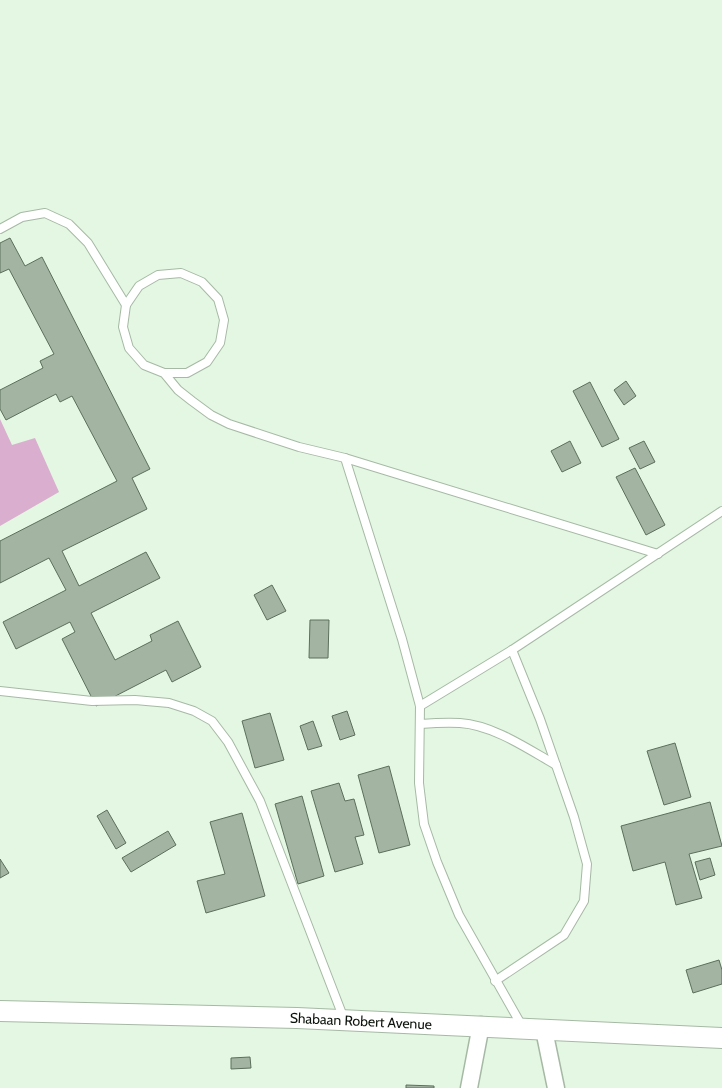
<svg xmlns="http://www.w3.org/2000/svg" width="722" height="1088" font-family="Cabin,sans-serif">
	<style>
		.green { fill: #daaecf }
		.building { fill: #a3b5a2; stroke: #5c6e5c }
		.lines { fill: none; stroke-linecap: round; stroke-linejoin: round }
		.service-casing { stroke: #a6b9a5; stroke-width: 10 }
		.minor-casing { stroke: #a6b9a5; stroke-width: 19 }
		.tertiary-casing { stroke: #a6b9a5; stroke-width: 22 }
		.service { stroke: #fff; stroke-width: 8 }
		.minor { stroke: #fff; stroke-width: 16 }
		.tertiary { stroke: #fff; stroke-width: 20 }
		.labels { text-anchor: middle; stroke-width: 5; stroke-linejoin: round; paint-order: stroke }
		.street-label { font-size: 14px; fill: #0c130c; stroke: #fbfffa }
	</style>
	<rect width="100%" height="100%" fill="#e3f7e2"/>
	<path class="green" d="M0,419l12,26 23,-7 24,54 -59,34z"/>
	<g class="building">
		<path d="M10,238l15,28 17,-9 108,212 -18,9 15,31 -85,42 17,35 67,-34 14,26 -69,35 24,47 37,-19 -2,-6 28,-14 23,46 -29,15 -6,-12 -70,36 -34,-67 13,-7 -5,-10 -54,27 -13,-27 63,-32 -17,-32 -49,25v-42l117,-60 -45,-85 -12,6 -4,-8 -50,26 -6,-11v-19l43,-22 -3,-7 14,-7 -45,-85 -9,4v-30z"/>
		<path d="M626,381l10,15 -12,9 -10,-15z"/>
		<path d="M590,382l29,57 -17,8 -29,-56z"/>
		<path d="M570,441l11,22 -19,9 -11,-21z"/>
		<path d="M644,441l11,21 -15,7 -11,-21z"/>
		<path d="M635,468l30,57 -19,10 -30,-58z"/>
		<path d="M272,585l14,26 -19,9 -13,-25z"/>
		<path d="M310,620h19l-1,38h-19z"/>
		<path d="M347,711l8,24 -15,5 -8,-24z"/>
		<path d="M270,713l14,47 -29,8 -13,-47z"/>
		<path d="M313,721l9,25 -14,4 -8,-24z"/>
		<path d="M675,743l16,54 -27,8 -17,-54z"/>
		<path d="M389,766l21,79 -31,8 -21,-78z"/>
		<path d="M339,783l6,18 9,-2 10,36 -9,2 8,27 -28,8 -24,-81z"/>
		<path d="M302,796l22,80 -26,8 -23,-80z"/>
		<path d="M710,802l12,44 -33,8 13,44 -26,7 -11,-43 -32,9 -12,-45z"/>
		<path d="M107,810l19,33 -10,6 -19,-33z"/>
		<path d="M242,813l23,83 -59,17 -9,-32 28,-7 -15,-52z"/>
		<path d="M168,831l8,14 -45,27 -9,-14z"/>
		<path d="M710,858l5,17 -15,5 -5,-18z"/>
		<path d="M0,859l9,14 -9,5z"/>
		<path d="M719,960l3,10v14l-29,9 -7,-23z"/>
		<path d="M250,1057l1,11 -20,1v-11z"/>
		<path d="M406,1085l28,1v2h-28z"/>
	</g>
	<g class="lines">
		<defs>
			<g id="service">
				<path d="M0,229l22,-12 23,-4 24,11 19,19 38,62"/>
				<path d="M164,373h23l20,-11 13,-19 4,-23 -6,-21 -16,-17 -21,-9 -23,2 -19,11 -13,19 -3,22 6,21 15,17 20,8 14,17 14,11 19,14 18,9 70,23 46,11 313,96"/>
				<path d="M345,458l57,181 18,67 -1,77 5,41 13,38 22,53 63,111"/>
				<path d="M0,691l92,10 43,-1 34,3 25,8 18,10 16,21 32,59 84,218"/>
				<path d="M420,706l92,-56 210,-139"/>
				<path d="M420,724c13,-1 27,-2 40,-1 33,2 68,26 96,42"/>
				<path d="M495,981l69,-46 20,-34 3,-37 -13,-47 -34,-98 -28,-69"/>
			</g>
			<g id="minor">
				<path d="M544,1030l12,58"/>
				<path d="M469,1088l12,-63"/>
			</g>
			<g id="tertiary">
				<path id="s1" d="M0,1011l297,7 425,20"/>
			</g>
		</defs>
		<use href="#service" class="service-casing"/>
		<use href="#minor" class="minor-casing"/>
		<use href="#tertiary" class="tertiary-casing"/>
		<use href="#service" class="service"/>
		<use href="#minor" class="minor"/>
		<use href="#tertiary" class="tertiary"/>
	</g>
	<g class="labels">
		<g class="street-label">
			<text dy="5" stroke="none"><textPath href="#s1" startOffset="361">Shabaan Robert Avenue</textPath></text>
		</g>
	</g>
</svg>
